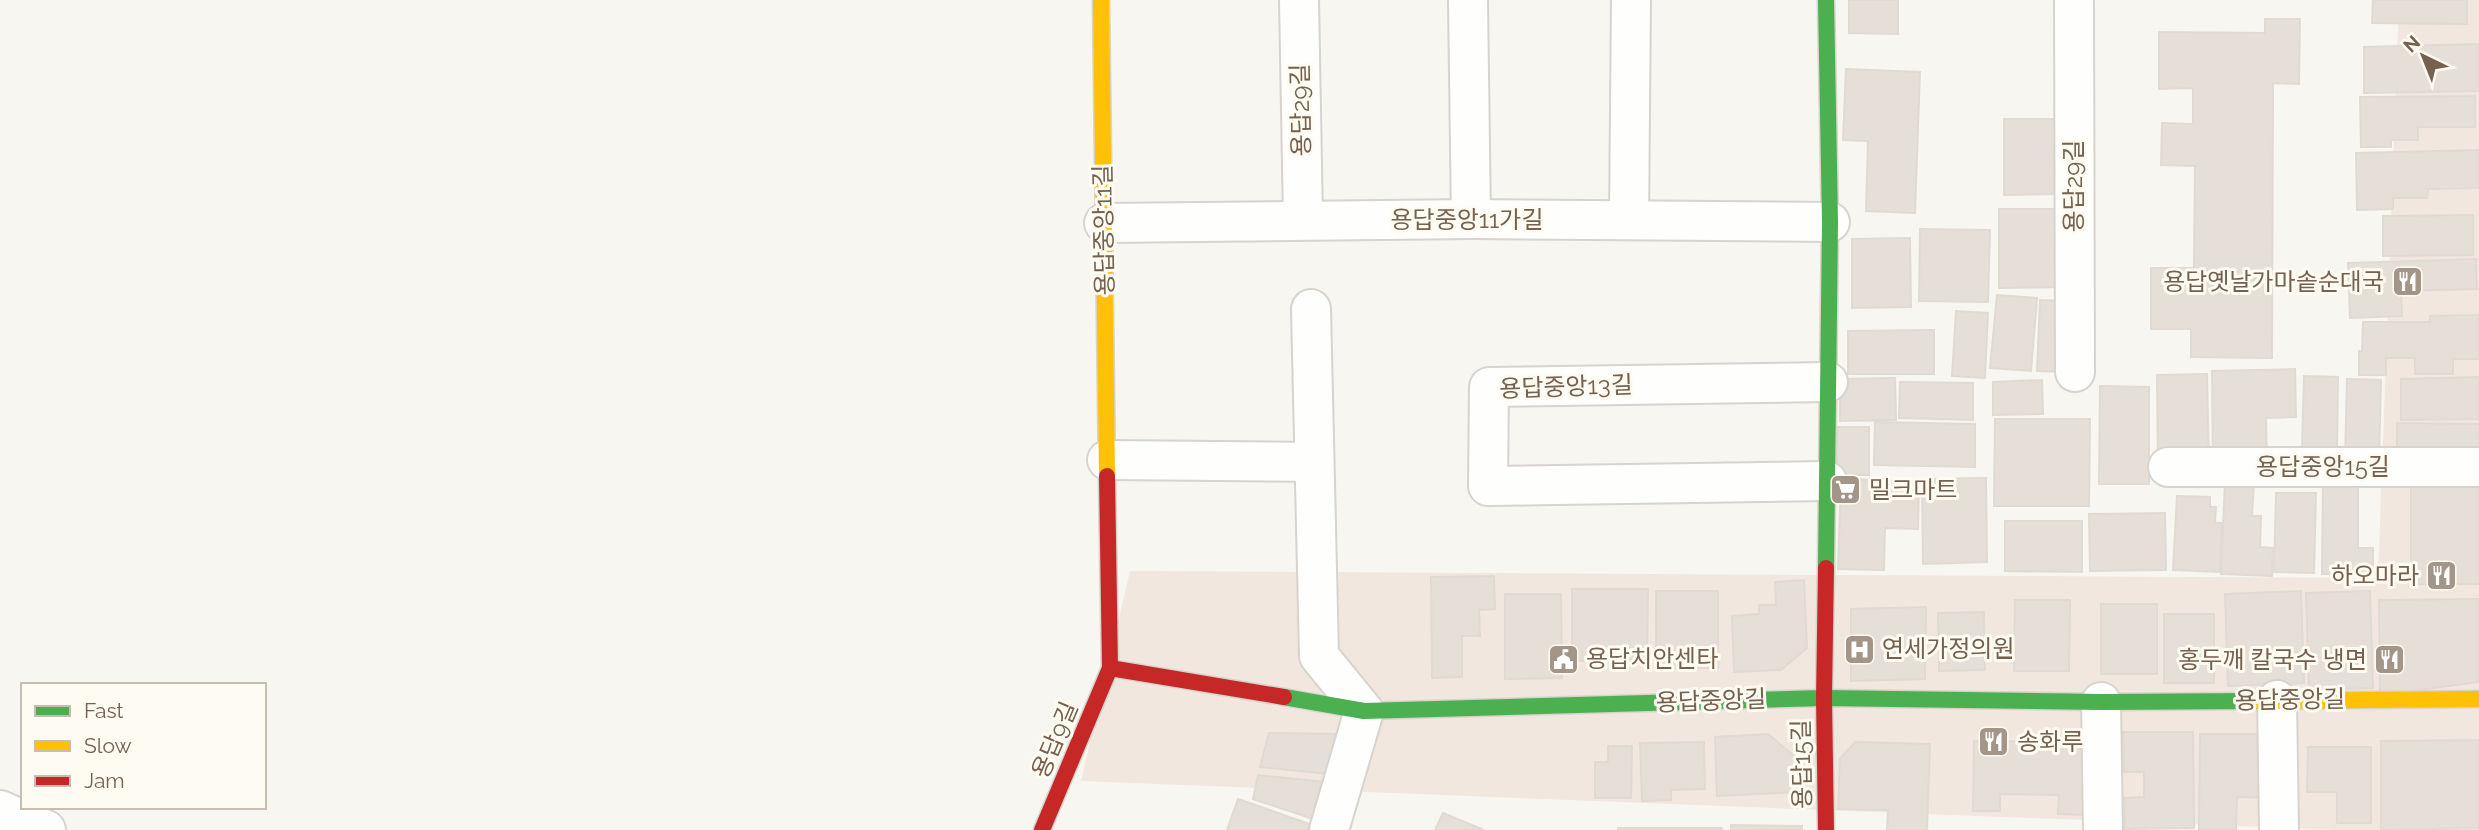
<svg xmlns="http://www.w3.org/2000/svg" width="2479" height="830" font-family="Raleway,'Noto Sans KR',sans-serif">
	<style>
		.commercial { fill: #f1e7df }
		.building { fill: #e5dfd7; stroke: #e0dad2; stroke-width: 2 }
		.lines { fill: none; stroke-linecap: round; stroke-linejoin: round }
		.street-casing { stroke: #d7d3ce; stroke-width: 42 }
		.fast-casing { stroke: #d8d3cd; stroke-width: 19 }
		.slow-casing { stroke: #d8d3cd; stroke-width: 19 }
		.jam-casing { stroke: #d8d3cd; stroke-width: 19 }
		.street { stroke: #fefefd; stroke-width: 38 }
		.fast { stroke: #4caf50; stroke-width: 16 }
		.slow { stroke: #ffc107; stroke-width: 16 }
		.jam { stroke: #c62828; stroke-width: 16 }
		.labels { text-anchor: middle; stroke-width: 6; stroke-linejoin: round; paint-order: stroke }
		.street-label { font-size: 24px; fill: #756150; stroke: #fefbf2 }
		.poi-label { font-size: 24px; fill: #756150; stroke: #fefbf2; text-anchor: start }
	</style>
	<rect width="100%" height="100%" fill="#f8f6f0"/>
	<path class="commercial" d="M2399,0h80v830h-142l-1256,-49 49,-210 1248,7z"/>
	<g class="building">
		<path d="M1849,0h49v34l-49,-1z"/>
		<path d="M2373,0h94v24l-95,-1z"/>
		<path d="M2265,19h35l-1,65 -26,-1 -1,275 -81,-1v-28h-40v-61h43l1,-102 -34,-1 1,-42 31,1v-36l-34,1v-57l106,1z"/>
		<path d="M2478,44l1,47 -115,2v-46z"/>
		<path d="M1846,69l74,3 -5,141 -49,-2 2,-70 -25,-1z"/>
		<path d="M2475,96v31h-57v13h-27v7h-30l-1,-50z"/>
		<path d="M2004,119h52v75l-52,1z"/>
		<path d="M2479,150v38l-51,1 -1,9h-34v11l-36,1 -1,-57z"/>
		<path d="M1999,209h67v78l-67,1z"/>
		<path d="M2473,215v40l-90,1v-40z"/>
		<path d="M1920,229l70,1 -2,72 -69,-1z"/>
		<path d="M1910,238l1,69 -59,1v-69z"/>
		<path d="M2476,259l1,30 -76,2 1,25 -52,2 -2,-55z"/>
		<path d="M1997,295l40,3 -6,73 -41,-3z"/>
		<path d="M2040,300l28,1 -2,71 -29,-1z"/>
		<path d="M1956,311l32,2 -3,65 -33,-2z"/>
		<path d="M2479,315v44h-26v15h-38v-16h-29v17h-27v-24l3,1 1,-30h67v-6z"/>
		<path d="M1934,330v44h-86v-43z"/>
		<path d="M2295,369l1,48 -30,1 1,46 -54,1 -1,-94z"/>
		<path d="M2207,374l2,88 -51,1 -1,-88z"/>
		<path d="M2304,376l34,1 -1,72 -35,-1z"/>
		<path d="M2479,377v42l-78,1v-41z"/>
		<path d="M1895,378l1,42 -56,1v-42z"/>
		<path d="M2347,379l34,1 -2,81 -34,-1z"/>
		<path d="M2042,380l1,34 -50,1v-33z"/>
		<path d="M1900,382l73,1v37l-74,-2z"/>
		<path d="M2100,386l49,1v97h-50z"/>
		<path d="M1995,419h95l-1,87h-95z"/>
		<path d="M1875,422l100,2v43l-101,-2z"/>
		<path d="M2397,423l82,1v33l-82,1z"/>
		<rect x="1837" y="427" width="32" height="48"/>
		<path d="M1986,478l1,84 -64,2 -1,-85z"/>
		<path d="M1841,479l78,2 -1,48 -33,-1 -1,42 -46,-1z"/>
		<path d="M2225,481l29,1 -2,34h9l-1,31 13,1 -1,28 -51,-2z"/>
		<rect x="2411" y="483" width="68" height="101"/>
		<path d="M2323,484h35v64h15v26h-51z"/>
		<path d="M2276,493h40l-2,80 -40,-1z"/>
		<path d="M2177,496l33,1v10h6l-1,16h7l-2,49 -47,-2z"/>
		<path d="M2165,513l1,57 -76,1 -1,-57z"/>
		<path d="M2005,521h77v51l-77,-1z"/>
		<path d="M1494,576l1,33 -16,1 1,26h-18v41l-30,1 -1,-101z"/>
		<path d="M1804,580l3,68 -26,22 -47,2 -2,-56 27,-2v-9h17l-1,-23z"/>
		<path d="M1572,589h76l-1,71 -75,1z"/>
		<rect x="1656" y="591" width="62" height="77"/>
		<path d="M2301,591l3,92 -76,3 -3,-92z"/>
		<path d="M2370,591l3,97 -64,2 -3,-97z"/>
		<path d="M1505,594h56l1,84 -57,1z"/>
		<path d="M2479,599v83l-99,13 -1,-95z"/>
		<path d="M2015,600h55l-1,71h-55z"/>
		<rect x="2101" y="604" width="56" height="70"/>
		<path d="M1926,607l-1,72 -74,2v-72z"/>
		<path d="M1984,612l1,58 -46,1 -1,-58z"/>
		<rect x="2164" y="614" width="50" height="69"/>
		<path d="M2123,732h70l1,96 -69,1 -1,-31 20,-1v-25h-20z"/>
		<path d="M1269,733l78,1 -9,41 -78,-8z"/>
		<path d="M1768,734l33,28 1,30 -85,4 -2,-59z"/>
		<path d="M2200,734h69l-1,64 -31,-1 -1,32h-37z"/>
		<path d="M2479,740v88l-98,2v-89z"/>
		<path d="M1974,741l121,1 -12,49v24l-25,-1 1,-19 -59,-1v17h-27z"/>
		<path d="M1704,742l1,47 -34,1v10l-29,1 -2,-58z"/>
		<path d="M1855,742l75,2 -3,86h-40l1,-20 -50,-1 2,-50z"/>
		<path d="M1608,746h24l-1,52h-36v-36h13z"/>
		<path d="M2308,747h63v76h-34v-31h-30z"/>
		<path d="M1258,775l78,8 -11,40 -72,-24z"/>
		<path d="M1238,799l83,29 -1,2h-93z"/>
		<path d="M1443,813l41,17h-49z"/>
		<path d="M1731,825l71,1v4h-71z"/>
		<rect x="1618" y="828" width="104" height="2"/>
	</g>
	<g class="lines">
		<defs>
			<g id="street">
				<path d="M1299,0l4,220"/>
				<path d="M1468,0l3,219"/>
				<path d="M2074,0l1,372"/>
				<path d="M1629,220l2,-220"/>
				<path d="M1104,223l367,-4 359,3"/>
				<path d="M1311,309l8,347 45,55 -35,119"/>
				<path d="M1107,460l207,2"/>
				<path d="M2168,467h311"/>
				<path d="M1827,481l-339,5 1,-99 339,-5"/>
				<path d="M2277,700l2,130"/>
				<path d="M2101,702l2,128"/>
				<path d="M0,810l46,20"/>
			</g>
			<g id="fast">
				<path d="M1826,568l4,-346 -4,-222"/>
				<path d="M1284,697l80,14 460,-13 277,4 157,-1"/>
			</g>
			<g id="slow">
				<path d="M1101,0l6,476"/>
				<path d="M2258,701l221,-2"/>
			</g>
			<g id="jam">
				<path d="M1826,568l-2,130 2,132"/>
				<path d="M1110,668l174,29"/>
				<path d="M1042,830l68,-162 -3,-192"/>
			</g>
		</defs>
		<use href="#street" class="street-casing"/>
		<use href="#fast" class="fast-casing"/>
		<use href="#slow" class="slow-casing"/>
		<use href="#jam" class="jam-casing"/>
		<use href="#street" class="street"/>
		<use href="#fast" class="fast"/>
		<use href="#slow" class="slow"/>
		<use href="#jam" class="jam"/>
	</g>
	<defs>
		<symbol id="restaurant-square" viewBox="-11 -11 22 22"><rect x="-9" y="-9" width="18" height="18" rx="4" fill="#a39588" stroke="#fefbf2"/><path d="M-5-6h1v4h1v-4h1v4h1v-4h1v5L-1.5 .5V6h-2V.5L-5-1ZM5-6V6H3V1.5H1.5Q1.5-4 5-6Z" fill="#fff"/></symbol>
		<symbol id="supermarket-square" viewBox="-11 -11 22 22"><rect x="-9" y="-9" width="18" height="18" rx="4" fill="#a39588" stroke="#fefbf2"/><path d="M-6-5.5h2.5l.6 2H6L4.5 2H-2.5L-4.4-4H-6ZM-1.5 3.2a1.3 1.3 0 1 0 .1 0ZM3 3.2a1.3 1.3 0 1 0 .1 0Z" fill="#fff"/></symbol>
		<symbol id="hospital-square" viewBox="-11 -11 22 22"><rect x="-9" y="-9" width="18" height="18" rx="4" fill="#a39588" stroke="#fefbf2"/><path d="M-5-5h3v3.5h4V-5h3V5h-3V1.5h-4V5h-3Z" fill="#fff"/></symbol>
		<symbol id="civic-square" viewBox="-11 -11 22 22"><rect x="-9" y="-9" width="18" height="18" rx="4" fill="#a39588" stroke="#fefbf2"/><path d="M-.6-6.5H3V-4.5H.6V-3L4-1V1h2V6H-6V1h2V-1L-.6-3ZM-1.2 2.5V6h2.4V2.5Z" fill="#fff"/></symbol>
	</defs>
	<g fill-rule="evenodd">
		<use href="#restaurant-square" x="2390" y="264" width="35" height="35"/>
		<use href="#supermarket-square" x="1828" y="472" width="35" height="35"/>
		<use href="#restaurant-square" x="2424" y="558" width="35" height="35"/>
		<use href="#hospital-square" x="1842" y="632" width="35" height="35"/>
		<use href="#civic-square" x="1546" y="642" width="35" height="35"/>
		<use href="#restaurant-square" x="2372" y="642" width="35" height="35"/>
		<use href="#restaurant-square" x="1976" y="724" width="35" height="35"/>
	</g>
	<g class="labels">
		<g class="street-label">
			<text transform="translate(1301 110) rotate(-91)" y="8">용답29길</text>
			<text transform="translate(2074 186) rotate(-90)" y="8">용답29길</text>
			<text x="1467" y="228">용답중앙11가길</text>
			<text transform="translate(1104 230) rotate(-91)" y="8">용답중앙11길</text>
			<text transform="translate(1566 387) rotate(-2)" y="8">용답중앙13길</text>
			<text x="2323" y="475">용답중앙15길</text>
			<text transform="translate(2290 700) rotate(-1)" y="8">용답중앙길</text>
			<text transform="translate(1711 701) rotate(-2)" y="8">용답중앙길</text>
			<text transform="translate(1055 740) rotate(-67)" y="8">용답9길</text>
			<text transform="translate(1802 764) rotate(-91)" y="8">용답15길</text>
		</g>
		<g class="poi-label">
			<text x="2384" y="290" text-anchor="end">용답옛날가마솥순대국</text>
			<text x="1869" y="498">밀크마트</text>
			<text x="2419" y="584" text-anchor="end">하오마라</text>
			<text x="1882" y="657">연세가정의원</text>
			<text x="1586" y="667">용답치안센타</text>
			<text x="2367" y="668" text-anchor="end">홍두깨 칼국수 냉면</text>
			<text x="2017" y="750">송화루</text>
		</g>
	</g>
	<rect x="21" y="683" width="245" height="126" fill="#fefbf2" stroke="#c7bdb1" stroke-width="2"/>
	<rect x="35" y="706" width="35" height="10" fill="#4caf50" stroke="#c7bdb1" stroke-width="2"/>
	<text x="84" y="718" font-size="21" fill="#756150">Fast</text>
	<rect x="35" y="741" width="35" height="10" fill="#ffc107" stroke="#c7bdb1" stroke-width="2"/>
	<text x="84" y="753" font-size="21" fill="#756150">Slow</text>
	<rect x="35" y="776" width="35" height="10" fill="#c62828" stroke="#c7bdb1" stroke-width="2"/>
	<text x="84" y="788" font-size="21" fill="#756150">Jam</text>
	<g transform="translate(2423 56) rotate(317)" stroke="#fefbf2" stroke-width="5" paint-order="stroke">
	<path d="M0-5L12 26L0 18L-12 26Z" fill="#756150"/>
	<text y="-10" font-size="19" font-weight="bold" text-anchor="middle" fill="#756150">N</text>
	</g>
</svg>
